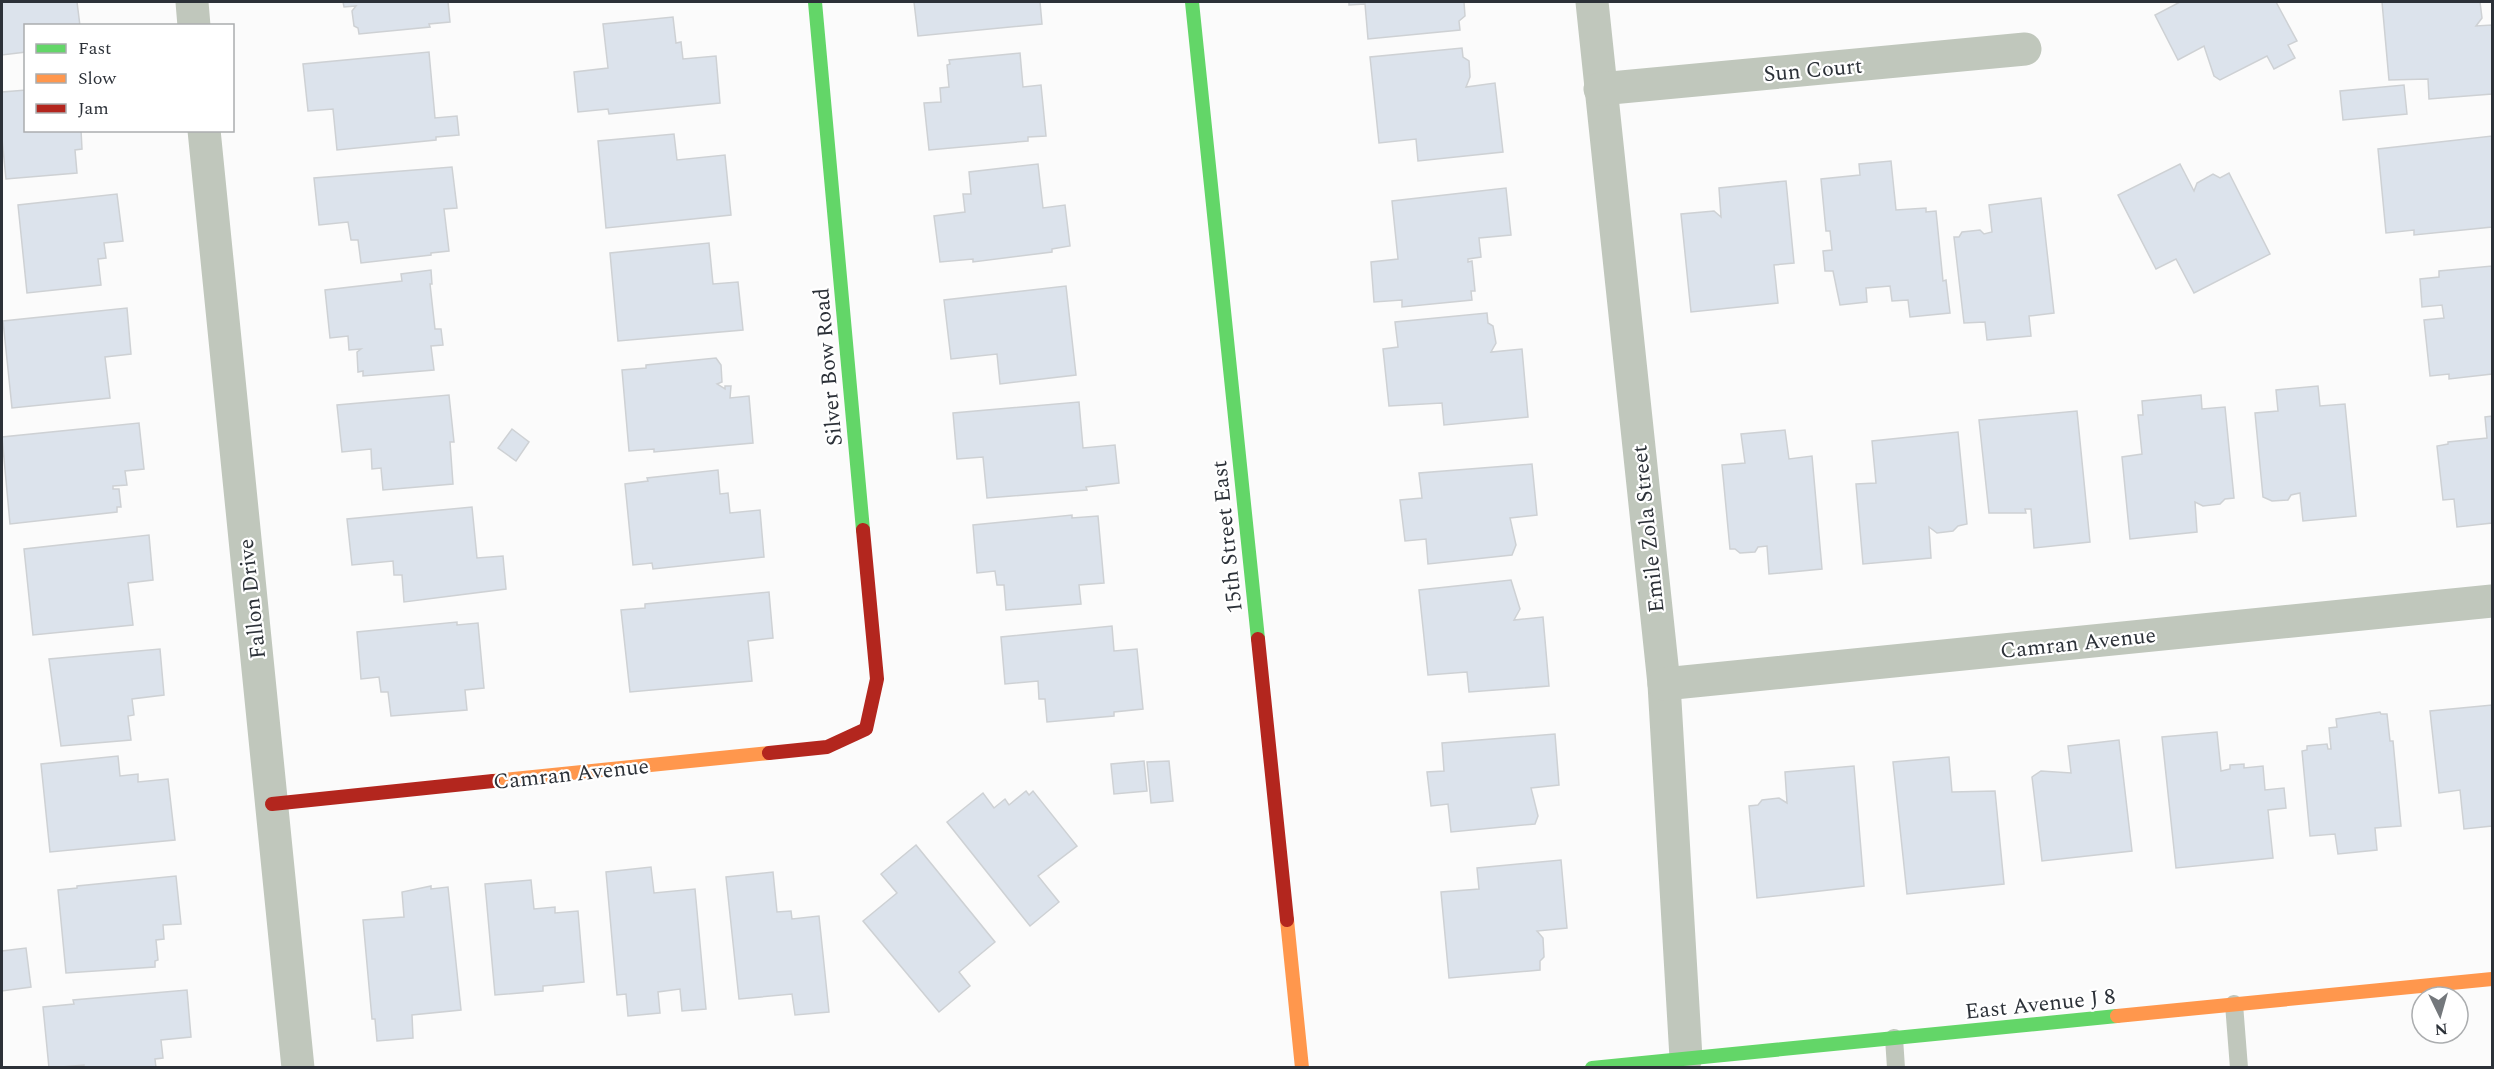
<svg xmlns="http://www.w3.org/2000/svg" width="2494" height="1069" font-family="Spectral,serif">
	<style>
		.building { fill: #dce3ec; stroke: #ced1d4; stroke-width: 1.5 }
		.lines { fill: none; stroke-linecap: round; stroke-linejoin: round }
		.lane { stroke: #c0c7bc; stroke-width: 18 }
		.street { stroke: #c0c7bc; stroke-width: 33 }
		.fast { stroke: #63d668; stroke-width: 14 }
		.slow { stroke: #ff974d; stroke-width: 14 }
		.jam { stroke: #b3261e; stroke-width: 14 }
		.labels { text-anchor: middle; stroke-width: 4.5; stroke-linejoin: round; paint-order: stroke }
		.street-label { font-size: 22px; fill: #2c3138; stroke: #fff }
	</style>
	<rect width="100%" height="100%" fill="#fbfbfb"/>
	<g class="building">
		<path d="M2,2h75l3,24h-54v26l-24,3z"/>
		<path d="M343,2h105l2,20 -21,2 1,3 -71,7 -1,-6 -4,-2 -2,-15 4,-5 -12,1z"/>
		<path d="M914,2h126l2,22 -124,12z"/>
		<path d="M1349,2h115l1,14 -6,5 1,9 -92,9 -3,-35 -16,1z"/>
		<path d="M2180,2h96l21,39 -9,4 7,13 -21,11 -7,-13 -47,24 -6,-4 -10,-30 -26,14 -23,-45z"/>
		<path d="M2382,2h98l2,16 -6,8 16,-1v69l-63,5 -1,-20 -39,1z"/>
		<path d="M673,17l3,26 5,-1 2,17 33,-3 4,47 -111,11 -1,-5 -30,3 -4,-40 34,-4 -5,-44z"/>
		<path d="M1462,48l1,9 6,4 1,16 -4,10 29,-4 8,69 -85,9 -2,-22 -37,4 -9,-86z"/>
		<path d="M429,52l6,66 22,-2 2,19 -23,2v3l-99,10 -4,-41 -25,2 -5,-47z"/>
		<path d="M1020,53l3,34 18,-2 5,51 -18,1v4l-99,9 -5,-47 17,-1 -1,-14 9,-1 -2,-22 3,-1 -1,-4z"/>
		<path d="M2404,85l3,29 -64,6 -3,-29z"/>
		<path d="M26,90v40h55l1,19 -7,1 2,23 -71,6 -4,-40v-47z"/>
		<path d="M674,134l3,26 48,-5 6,60 -125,13 -8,-87z"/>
		<path d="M2492,136v91l-78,8v-5l-28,3 -8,-84z"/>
		<path d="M1891,161l5,49 30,-2v4l10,-1 7,70 3,-1 4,33 -40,4 -2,-17 -16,1 -2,-15 -24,2 1,14 -27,3 -7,-34h-8l-2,-20 9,-1 -2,-19h-4l-5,-52 39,-4 -1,-11z"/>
		<path d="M1038,164l5,44 22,-3 5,41 -18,3v3l-79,10v-3l-33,3 -6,-46 31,-4 -2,-18h8l-2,-22z"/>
		<path d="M2180,164l14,27 3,-8 16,-9 7,4 9,-5 41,81 -76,39 -18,-34 -20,10 -38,-74z"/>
		<path d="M452,167l5,41 -13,1 5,42 -18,2v2l-70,8 -3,-23h-7l-3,-18 -29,3 -5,-47z"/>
		<path d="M1786,181l8,82 -20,2 4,38 -87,9 -10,-98 33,-3 7,6 -2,-29z"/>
		<path d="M1506,188l5,47 -32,3 2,19 -13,2v3l4,-1 3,30h-4l1,9 -70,7v-7l-28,2 -3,-40 27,-3 -6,-58z"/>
		<path d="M117,194l6,47 -19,2 2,15 -8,1 3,26 -74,8 -9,-88z"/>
		<path d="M2041,198l13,115 -25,3 2,20 -44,4 -2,-18 -21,1 -10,-86h5l3,-5 18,-2 4,4 8,-2 -3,-27z"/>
		<path d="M709,243l4,41 25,-2 5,48 -125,11 -8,-88z"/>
		<path d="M2492,266v108l-43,5v-5l-19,2 -6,-56 20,-2 -2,-13 -20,2 -2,-28 19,-2v-6z"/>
		<path d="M431,270l1,14h-2l5,45h6l2,16 -12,1 3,24 -71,6v-5l-5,1 -1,-20 4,-3 -12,1 -1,-14 -18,2 -5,-48 77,-9 -1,-7z"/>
		<path d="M1066,286l10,89 -76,9 -3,-30 -46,5 -7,-59z"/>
		<path d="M127,308l4,46 -26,3 5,41 -98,10 -9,-87z"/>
		<path d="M1487,313l1,10 5,3 3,17 -5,9 31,-3 6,68 -84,8 -2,-22 -53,3 -6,-57 15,-2 -3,-25z"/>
		<path d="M716,358l5,7 1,17 -5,2 8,5v-3h6l-1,12 19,-2 4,47 -99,9v-3l-25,2 -7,-81 24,-2v-3z"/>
		<path d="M2318,386l2,20 25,-2 11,112 -53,5 -3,-28 -9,2 -3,5 -16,1 -9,-4 -8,-84 23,-2 -2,-21z"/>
		<path d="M449,395l5,47h-4l3,42 -70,6 -2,-22 -9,1 -1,-20 -29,3 -5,-47z"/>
		<path d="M2201,395l1,14 23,-2 9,91 -9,1 -5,5 -17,2 -8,-4 2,30 -67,7 -8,-82 20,-3 -4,-39h5l-1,-14z"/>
		<path d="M1079,402l4,46 32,-3 4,38 -33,4 1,3 -100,8 -4,-41 -26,2 -4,-46z"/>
		<path d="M2077,411l13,131 -56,6 -3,-39h-6l1,4h-37l-10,-93z"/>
		<path d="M2492,416v107l-35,4 -3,-28 -11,1 -6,-54 11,-2v-2l39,-4 -2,-21z"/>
		<path d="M139,423l5,46 -19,2 2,14 -14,1v3h6l2,18h-4v5l-107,12 -8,-87z"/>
		<path d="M512,429l17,13 -13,19 -18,-13z"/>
		<path d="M1785,430l4,29 23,-3 10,113 -53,5 -2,-28 -9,1 -3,5 -15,1 -5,-4h-5l-8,-84 23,-2 -4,-29z"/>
		<path d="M1958,432l9,92 -9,2 -5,5 -16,2 -8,-6 2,31 -68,6 -7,-80 20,-1 -4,-42z"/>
		<path d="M1532,464l5,51 -27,3 6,27 -4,10 -84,9 -2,-25 -21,2 -5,-41 22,-2 -3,-25z"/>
		<path d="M718,470l2,24 8,-1 2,20 30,-3 4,47 -111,12 -1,-6 -19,2 -8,-81 23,-3 -1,-3z"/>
		<path d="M472,507l5,51 26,-2 3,33 -102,13 -2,-27h-8l-1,-14 -41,4 -5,-46z"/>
		<path d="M1072,515v3l26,-2 6,67 -25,2 2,19 -75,6 -2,-25h-7l-2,-14 -18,2 -4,-48z"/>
		<path d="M149,535l4,45 -25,3 5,42 -100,10 -9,-86z"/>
		<path d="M1511,580l9,29 -6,11 29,-3 6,69 -80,6 -2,-20 -39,3 -9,-85z"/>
		<path d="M769,592l4,46 -25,3 4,40 -122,11 -9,-82 24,-2v-4z"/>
		<path d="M457,622v3l21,-2 6,65 -19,2 2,20 -76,6 -3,-24h-7l-2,-15 -18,2 -4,-47z"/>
		<path d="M1112,626l2,25 23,-2 6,60 -29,3v4l-67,6 -2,-23h-6l-1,-18 -33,3 -4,-47z"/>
		<path d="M160,649l4,46 -32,4 2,16 -6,1 3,24 -70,6 -12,-87z"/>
		<path d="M2492,705v121l-28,3 -4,-39 -21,3 -9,-82z"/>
		<path d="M2380,712l1,2h6l3,27h3l8,85 -26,2 2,22 -39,4 -3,-20 -25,2 -8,-85 5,-1v-4l20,-2 1,5h3l-2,-21 8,-1 -1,-8z"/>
		<path d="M2217,732l4,39 9,-2v-4l14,-1v4l19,-2 2,24 19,-2 2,20 -18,2 5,48 -97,10 -14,-131z"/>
		<path d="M1555,734l4,51 -28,3 7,28 -3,8 -84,8 -3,-28 -17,2 -4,-34 17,-1 -2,-28z"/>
		<path d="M2119,740l13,111 -90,10 -10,-84 9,-6 30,2 -3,-27z"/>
		<path d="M118,756l2,20 18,-2v8l30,-3 7,61 -125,12 -9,-88z"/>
		<path d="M1949,757l3,35 43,-1 9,93 -97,10 -14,-132z"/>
		<path d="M1144,761l3,30 -33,3 -3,-30z"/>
		<path d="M1169,761l4,40 -22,2 -4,-41z"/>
		<path d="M1854,766l10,120 -107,12 -8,-92 9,-1 4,-5 17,-2 8,5 -2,-31z"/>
		<path d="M1026,791l3,4 4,-4 44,55 -39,30 21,26 -29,24 -83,-104 36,-29 11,15 11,-9 4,6z"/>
		<path d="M916,845l79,97 -36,30 11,14 -31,26 -76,-91 34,-28 -16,-19z"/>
		<path d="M1561,860l6,68 -30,3 6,7 1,19 -4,4v9l-91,8 -8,-86 38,-3 -2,-21z"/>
		<path d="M651,867l3,26 41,-4 11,120 -24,2 -2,-22 -22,3 2,21 -32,3 -2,-22 -9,1 -11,-123z"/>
		<path d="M773,872l4,40 14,-1 1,8 27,-3 10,96 -34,3 -3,-21 -53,5 -13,-122z"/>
		<path d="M176,876l5,48 -18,1 1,14 -8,1 2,20 -3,1v6l-89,6 -8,-83 19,-2v-2z"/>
		<path d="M531,880l3,29 21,-2v6l23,-2 6,71 -41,4v5l-48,4 -10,-111z"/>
		<path d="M431,886v3l17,-2 13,123 -49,5 1,23 -36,3 -2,-22h-3l-9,-99 41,-3 -2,-25z"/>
		<path d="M26,948l5,39 -29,4v-40z"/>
		<path d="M187,990l4,47 -30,3 2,18 -8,1 1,9h-72v-3l-35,3 -6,-61 31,-3 -1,-4z"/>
	</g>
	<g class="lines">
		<g class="lane">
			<path d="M2234,1004l5,64"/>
			<path d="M1894,1038l2,30"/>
		</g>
		<g class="street">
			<path d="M192,2l2,24"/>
			<path d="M1592,2l72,682 22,374"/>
			<path d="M1600,89l425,-40"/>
			<path d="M204,130l94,938"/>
			<path d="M1664,684l828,-83"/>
		</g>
		<g class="fast">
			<path d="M815,2l48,528"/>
			<path d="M1192,2l66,637"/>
			<path d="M1592,1068l525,-52"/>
		</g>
		<g class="slow">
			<path d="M493,781l276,-28"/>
			<path d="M1287,920l15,148"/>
			<path d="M2117,1016l375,-37"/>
		</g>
		<g class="jam">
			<path d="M1258,639l29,281"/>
			<path d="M769,753l58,-6 39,-18 11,-50 -14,-149"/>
			<path d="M272,804l221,-23"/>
		</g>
	</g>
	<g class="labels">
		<g class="street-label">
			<text transform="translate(1813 69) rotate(-5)" y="8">Sun Court</text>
			<text transform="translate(827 367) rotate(-95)" y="8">Silver Bow Road</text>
			<text transform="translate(1647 529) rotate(-96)" y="8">Emile Zola Street</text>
			<text transform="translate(1226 537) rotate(-96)" y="8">15th Street East</text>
			<text transform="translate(251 599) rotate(-96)" y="8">Fallon Drive</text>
			<text transform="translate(2078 642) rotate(-6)" y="8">Camran Avenue</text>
			<text transform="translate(571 773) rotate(-6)" y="8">Camran Avenue</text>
			<text transform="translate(2040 1003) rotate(-6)" y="8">East Avenue J 8</text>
		</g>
	</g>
	<rect width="2494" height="1069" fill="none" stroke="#2c3138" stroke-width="6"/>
	<rect x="24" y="24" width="210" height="108" fill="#ffffff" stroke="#abadaf" stroke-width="1.5"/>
	<rect x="36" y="44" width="30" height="9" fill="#63d668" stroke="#abadaf" stroke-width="1.5"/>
	<text x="78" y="54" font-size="18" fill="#2c3138">Fast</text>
	<rect x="36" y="74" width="30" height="9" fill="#ff974d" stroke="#abadaf" stroke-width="1.5"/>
	<text x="78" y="84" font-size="18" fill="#2c3138">Slow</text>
	<rect x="36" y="104" width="30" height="9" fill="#b3261e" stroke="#abadaf" stroke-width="1.5"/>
	<text x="78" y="114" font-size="18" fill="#2c3138">Jam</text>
	<g transform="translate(2440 1015) rotate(175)"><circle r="28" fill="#ffffff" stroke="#abadaf" stroke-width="1.5"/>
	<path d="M0-4.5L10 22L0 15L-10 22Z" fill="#74787c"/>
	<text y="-9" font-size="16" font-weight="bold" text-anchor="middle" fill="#2c3138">N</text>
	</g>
</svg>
